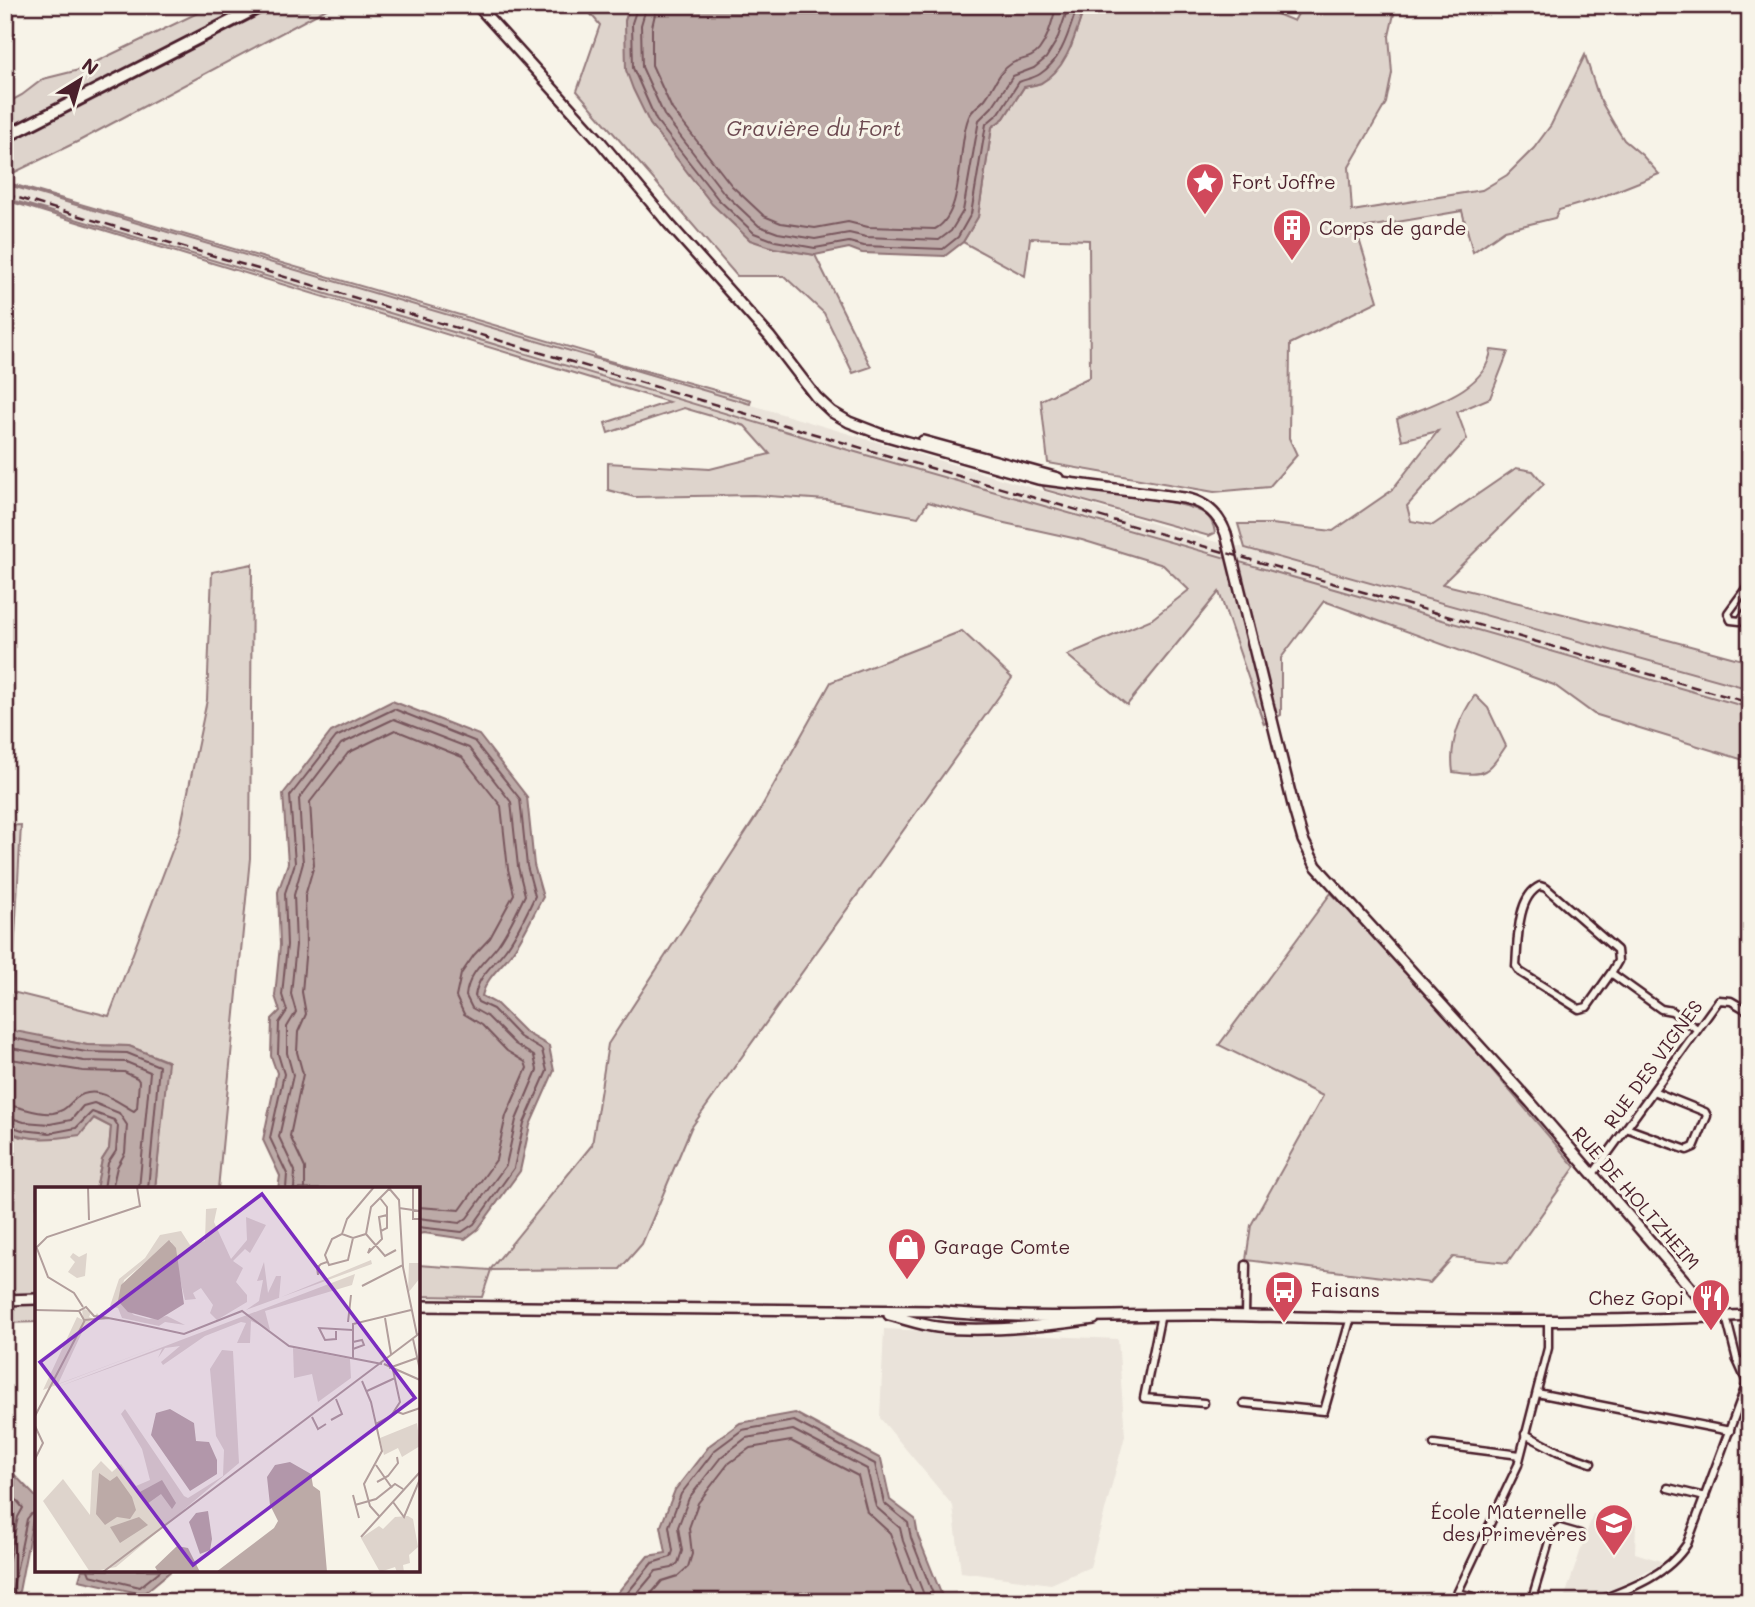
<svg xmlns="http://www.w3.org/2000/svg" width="1755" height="1607" font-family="Mali,sans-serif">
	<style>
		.built { fill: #eae3da }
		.green { fill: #ded4cc; stroke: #947a7c; stroke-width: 2 }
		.water { fill: #bcaaa7; stroke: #8e7275; stroke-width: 2 }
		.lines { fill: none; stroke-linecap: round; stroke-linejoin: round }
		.shore { stroke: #78575d; stroke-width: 2 }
		.minor-casing { stroke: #4a1f2b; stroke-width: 11 }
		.secondary-casing { stroke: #4a1f2b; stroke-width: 14 }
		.trunk-casing { stroke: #4a1f2b; stroke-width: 16 }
		.minor { stroke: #f7f3e8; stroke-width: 6 }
		.secondary { stroke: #f7f3e8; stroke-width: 9 }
		.trunk { stroke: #f7f3e8; stroke-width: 10 }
		.rail { stroke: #4a1f2b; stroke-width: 2.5; stroke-dasharray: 10 5; stroke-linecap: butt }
		.labels { text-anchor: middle; stroke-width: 6; stroke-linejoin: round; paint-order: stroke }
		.poi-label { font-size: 19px; fill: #4a1f2b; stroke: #f7f3e8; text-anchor: start }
		.street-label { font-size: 19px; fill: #4a1f2b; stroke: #f7f3e8 }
		.water-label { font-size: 21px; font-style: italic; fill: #6c4950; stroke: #f7f3e8 }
		.inset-road { fill: none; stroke: #b29e9c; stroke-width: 2 }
		.view { fill: #7b2cbf; fill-opacity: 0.15; stroke: #7b2cbf; stroke-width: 3.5 }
		.inset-edge { fill: none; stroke: #4a1f2b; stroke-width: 3.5 }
	</style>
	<rect width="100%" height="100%" fill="#f7f3e8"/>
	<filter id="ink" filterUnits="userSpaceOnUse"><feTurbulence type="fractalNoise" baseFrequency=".0143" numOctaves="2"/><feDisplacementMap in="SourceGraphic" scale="14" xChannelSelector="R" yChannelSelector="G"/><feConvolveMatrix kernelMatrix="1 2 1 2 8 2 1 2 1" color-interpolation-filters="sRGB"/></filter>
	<g filter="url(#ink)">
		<g class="built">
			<path d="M5,184l1203,356 37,8 505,141v19l-912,-261 -833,-249z"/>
			<path d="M884,1329l234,10 7,97 -35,131 -39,17 -90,-12 -8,-66 -73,-88z"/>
			<path d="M1593,1514l43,10 -1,29 29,9 -58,31 -33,9h-10z"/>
		</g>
		<g class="green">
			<path d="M214,5h120l-255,136 -74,36v-73l17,-9 21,-16 36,-9z"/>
			<path d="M583,5h47l-5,16 25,103 31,37 93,87 41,7 56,112 -18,6 -29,-60 -40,-37h-47l-160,-185 23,-66z"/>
			<path d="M1085,5h170l39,16 9,-16h93l-7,31 3,37 -6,30 -37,64 3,44 130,-21 25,-15 27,-27 17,-23 34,-70 14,43 15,26 10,16 18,15 17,19 -63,25 -37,11 -4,8 -50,12 -32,22 -11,-41 -106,18 22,72 -88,43 -1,94 8,17 -28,32 -55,5 -166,-29 -7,-63 49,-23 -1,-137 -59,-2 -5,38 -62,-34 15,-25 14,-90 12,-9 20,-31 17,-4 30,-36z"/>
			<path d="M5,182l588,172 2,3 156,43 -1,4 -745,-220z"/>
			<path d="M5,198l833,249 912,261v54l-156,-48 -40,-29 -230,-84 -43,57v57l-17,9 -45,-132 -92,113 -60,-50 85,-36 37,-29 -26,-25 -81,-25 -82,-18 -72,-20 -10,15 -91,-17 -74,-5 -119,2 -26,-7v-27l102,6 60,-15 -25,-28 -61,-18 -76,25 -3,-10 64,-21 -664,-202z"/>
			<path d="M1491,350l17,2 -18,46 -33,14 10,27 -60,67 4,15 22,4 83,-57 17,3 11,13 -102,100 226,56 82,22v27l-505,-141 -7,-24h33l62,7 58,-40 47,-60 -36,9 -5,-21c32,-14 89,-28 94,-69z"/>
			<path d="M1042,485c33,5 141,13 163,29 7,5 9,12 10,19l-6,3 -164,-46z"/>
			<path d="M252,564l-2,294 -32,331h-63l12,-128 -38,-15 -42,-1 -77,-14 -5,2v-207l16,-1 -9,167 97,24 71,-186 27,-130 5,-128z"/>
			<path d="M962,631l50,47 -321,450 -49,116 -22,25 -129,1 -9,27 -64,-1v-31l72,5 102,-125 16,-101 149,-229 74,-133z"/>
			<path d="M1475,695l13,13 18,38c-18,27 -21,31 -53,26 -4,-28 6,-54 22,-77z"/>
			<path d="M1331,893l67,67 177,207 -68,96 -54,-6 -23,26 -184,-23 5,-35 72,-129 -104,-51z"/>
			<path d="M93,1118l18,9 -2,22 -7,11 -6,29h-59v133l-32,1v-193l15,7z"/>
		</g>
		<g class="water">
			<path d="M630,5h455c-9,27 -17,64 -44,78 -5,2 -12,3 -17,4l-20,31 -12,9 -14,90 -15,25 -18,14 -83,-3 -13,-5 -34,7 -41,-7 -24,-8 -38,-36 -62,-80 -17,-35 -7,-19 -1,-49z"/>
			<path d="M392,701l87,34 48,62 7,68 9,32c-11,19 -20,42 -33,58 -11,14 -24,23 -28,41l15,8 28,28 24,14 5,25 -24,54 -10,46 -42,58 -13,10 -41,-6 -6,1v-45h-140l2,-13 -17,-36 14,-67 -6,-17 1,-37 8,-8 -5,-15 5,-51 -2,-53 10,-29 -5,-69 48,-62z"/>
			<path d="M10,1030l77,15 42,1 39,16 -13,127h-59l6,-29 7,-11 2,-22 -17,-9 -14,17c-27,4 -50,7 -75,-5v-97z"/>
			<path d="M795,1413l86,46 9,41 25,19 3,17 24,60 -3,6h-326l1,-5 34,-41 18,-3 -5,-27 14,-36 35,-45 30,-22z"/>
			<path d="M5,1465l32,33 -20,104h-12z"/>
			<path d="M82,1570h90l-29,24 -64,-14z"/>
		</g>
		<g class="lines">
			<g class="shore">
				<path d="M638,5l-6,18 1,45 23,52 62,79 36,34 21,8 40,7 34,-6 15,4 79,3 15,-12 13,-23 15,-90 13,-11 20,-31c7,-3 15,-4 21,-8 23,-15 29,-44 38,-69"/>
				<path d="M647,5l-6,20 1,42 22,48 60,78 35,33 19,7 37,6 34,-6 17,4 73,3 12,-9 12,-20 16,-91 13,-13 21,-31 21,-8 12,-10 11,-18 12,-35"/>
				<path d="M657,5l-5,22v38l20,44 60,77 32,30 17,7 34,5 33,-6 20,5 67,2c30,-16 22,-80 33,-110 3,-10 11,-13 17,-20 9,-11 13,-27 26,-35 9,-6 20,-4 28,-14 10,-13 13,-30 18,-45"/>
				<path d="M5,1039l7,-1 74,14 41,1 32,13 -11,123"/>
				<path d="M5,1047l79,14 42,1 24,10 -11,117"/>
				<path d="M5,1058l78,13 41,1 13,6 2,3 -2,27 -3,3c-17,-9 -39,-29 -59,-12 -9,8 -10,12 -22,14 -17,2 -31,-7 -48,-8"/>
				<path d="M5,1116l19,6 26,2 21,-4 12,-14 11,-3 25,10 8,12 -2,28 -8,14 -5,22"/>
				<path d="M5,1124l17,6 28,3 26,-5 16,-16 22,8 4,6 -2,25 -8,12 -4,26"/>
				<path d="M286,1189l1,-15 -17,-36 14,-64 -6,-20 1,-31 8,-12 -5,-16 5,-50 -2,-52 10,-30 -5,-67 46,-59 58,-28 80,32 46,58 7,67 8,30c-9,18 -18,39 -30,54 -12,16 -27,25 -30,46l3,6 15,7 27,28 22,13 5,21 -23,52 -10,45 -40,56 -12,8 -44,-5"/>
				<path d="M294,1189l1,-18 -16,-34 14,-62 -6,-22v-26l9,-15 -5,-18 5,-49 -2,-50 9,-32 -4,-64 42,-55 53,-25 75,29 42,54 7,65 7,28c-8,16 -16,35 -27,50 -13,17 -30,28 -32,51l6,12 16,9 27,27 19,12 3,14 -21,50 -10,45 -39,53 -7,5 -42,-5"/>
				<path d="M305,1189v-21l-15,-32 13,-62 -6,-22 1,-20 8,-18 -4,-22 4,-46 -1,-50 9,-31 -4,-63 38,-49 47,-23 67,27 39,49 7,63 6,25 -24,44 -16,17 -13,19 -5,23 8,17 18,11 25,26 18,11 2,6 -21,48 -10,44 -36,50 -42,-3"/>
				<path d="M5,1486l18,22 -5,9 -13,60"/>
				<path d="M88,1570l2,5 50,12 21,-17"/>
				<path d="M10,1602l17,-83 4,-5 6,-1"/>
				<path d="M620,1602l32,-39 19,-6 2,-6 -4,-25 12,-32 34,-44 27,-20 52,-9 81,43 9,39 24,20 3,15 22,56v8"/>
				<path d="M630,1602l26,-31 16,-3 6,-5 4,-12 -4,-24 11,-29 32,-41 25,-19 47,-8 74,39 9,38 24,21 3,13 21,54v7"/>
				<path d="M644,1602l18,-21 16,-5 10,-9 4,-13 -3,-26 9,-25 30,-39 22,-16 41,-7 67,35 9,36 23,21 23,63v6"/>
			</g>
			<defs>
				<g id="minor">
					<path d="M1750,583l-22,30 3,7 9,1 10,-13"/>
					<path d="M1611,973l-24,34 -8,2 -59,-37 -4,-6c2,-23 0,-69 24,-80l6,2 71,62 1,11 -7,12 50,36 11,2 25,18"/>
					<path d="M1626,1128l61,22 7,-3 13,-31 -2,-4 -52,-21"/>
					<path d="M1593,1174l126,-174 12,1 19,11"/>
					<path d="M1159,1315l1,4 -16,79 60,5"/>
					<path d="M1245,1316l1,-51"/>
					<path d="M1726,1316l11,44 13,29"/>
					<path d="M1737,1360l13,4"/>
					<path d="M1537,1393l193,38"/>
					<path d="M1244,1403l80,8 27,-94"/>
					<path d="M1525,1434l32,17 34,12"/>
					<path d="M1434,1444l86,11"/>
					<path d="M1668,1488l37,9"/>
					<path d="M1458,1593l35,9"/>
					<path d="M1453,1602l65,-137 30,-117v-27"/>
					<path d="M1531,1602l20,-67 8,-7 21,6"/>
					<path d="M1595,1602c34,-13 72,-26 92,-58l60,-161"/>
				</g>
				<g id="secondary">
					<path d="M477,5l122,135 70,84 101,113 46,60 16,15 17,10 31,12 158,45 146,19c21,4 35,16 42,36l68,275 9,31 13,26 215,237 184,213"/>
					<path d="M923,441l135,37"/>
					<path d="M5,1300l32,-1"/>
					<path d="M418,1306l518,5c91,10 184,3 275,4 179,4 360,10 539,0"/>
					<path d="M889,1315c16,4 32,10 48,12 47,6 109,-1 157,-8"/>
				</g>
				<path id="trunk" d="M5,137l258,-132"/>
			</defs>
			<use href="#minor" class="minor-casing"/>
			<use href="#secondary" class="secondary-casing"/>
			<use href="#trunk" class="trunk-casing"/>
			<use href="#minor" class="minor"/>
			<use href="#secondary" class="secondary"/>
			<use href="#trunk" class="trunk"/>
			<path class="rail" d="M5,194l884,262 861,247"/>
		</g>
	</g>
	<defs>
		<symbol id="sight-pin" viewBox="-11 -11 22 30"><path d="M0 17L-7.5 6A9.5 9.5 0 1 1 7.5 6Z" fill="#d1495b" stroke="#f7f3e8"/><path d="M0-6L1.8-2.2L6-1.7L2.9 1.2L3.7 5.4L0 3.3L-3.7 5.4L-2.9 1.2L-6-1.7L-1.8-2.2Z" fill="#fff"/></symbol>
		<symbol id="building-pin" viewBox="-11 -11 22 30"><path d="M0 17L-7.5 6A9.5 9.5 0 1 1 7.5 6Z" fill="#d1495b" stroke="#f7f3e8"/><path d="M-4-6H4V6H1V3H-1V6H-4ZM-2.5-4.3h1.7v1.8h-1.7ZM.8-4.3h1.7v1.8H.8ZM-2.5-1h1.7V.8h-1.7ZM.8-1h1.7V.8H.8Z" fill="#fff"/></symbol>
		<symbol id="shop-pin" viewBox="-11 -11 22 30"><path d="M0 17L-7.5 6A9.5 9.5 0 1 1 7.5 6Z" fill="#d1495b" stroke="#f7f3e8"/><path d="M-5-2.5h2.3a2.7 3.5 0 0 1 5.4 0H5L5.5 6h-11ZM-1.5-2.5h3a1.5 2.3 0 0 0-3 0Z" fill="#fff"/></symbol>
		<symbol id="bus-pin" viewBox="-11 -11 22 30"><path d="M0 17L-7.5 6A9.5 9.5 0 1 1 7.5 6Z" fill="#d1495b" stroke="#f7f3e8"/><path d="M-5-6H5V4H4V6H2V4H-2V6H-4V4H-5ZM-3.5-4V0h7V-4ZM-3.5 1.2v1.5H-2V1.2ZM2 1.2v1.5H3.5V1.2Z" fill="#fff"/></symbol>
		<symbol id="restaurant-pin" viewBox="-11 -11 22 30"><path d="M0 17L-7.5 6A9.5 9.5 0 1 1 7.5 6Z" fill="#d1495b" stroke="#f7f3e8"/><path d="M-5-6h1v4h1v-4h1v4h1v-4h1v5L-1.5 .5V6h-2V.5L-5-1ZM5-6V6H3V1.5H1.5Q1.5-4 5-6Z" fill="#fff"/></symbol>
		<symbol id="school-pin" viewBox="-11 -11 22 30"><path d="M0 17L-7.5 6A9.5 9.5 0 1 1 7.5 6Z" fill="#d1495b" stroke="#f7f3e8"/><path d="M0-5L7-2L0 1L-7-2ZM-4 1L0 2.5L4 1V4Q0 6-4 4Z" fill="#fff"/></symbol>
	</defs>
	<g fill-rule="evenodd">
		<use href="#sight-pin" x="1183" y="160" width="44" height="60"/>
		<use href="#building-pin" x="1270" y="206" width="44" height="60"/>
		<use href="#shop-pin" x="885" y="1225" width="44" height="60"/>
		<use href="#bus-pin" x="1262" y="1268" width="44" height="60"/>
		<use href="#restaurant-pin" x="1689" y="1276" width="44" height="60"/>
		<use href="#school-pin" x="1592" y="1501" width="44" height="60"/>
	</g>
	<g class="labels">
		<g class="poi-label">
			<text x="1232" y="189">Fort Joffre</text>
			<text x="1319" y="235">Corps de garde</text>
			<text x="934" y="1254">Garage Comte</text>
			<text x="1311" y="1297">Faisans</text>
			<text x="1684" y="1305" text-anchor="end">Chez Gopi</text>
			<text x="1587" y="1519" text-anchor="end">École Maternelle<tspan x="1587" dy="22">des Primevères</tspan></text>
		</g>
		<g class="street-label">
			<text transform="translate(1653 1064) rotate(-54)" y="7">RUE DES VIGNES</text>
			<text transform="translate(1636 1198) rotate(49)" y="7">RUE DE HOLTZHEIM</text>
		</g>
		<g class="water-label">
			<text x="814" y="136">Gravière du Fort</text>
		</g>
	</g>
	<g transform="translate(35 1187)">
		<rect width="385" height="385" fill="#f7f3e8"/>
		<path d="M182,21l-3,14 17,37 16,-19 -1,-23 20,8 -16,28 -5,-4 -12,12 10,7 -7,14 11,13v7l-30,18 -7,-7 3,-8 -12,-17 -8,5 3,6 -11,1 -14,-59 -47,39 -5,22 15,13 15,4 18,-3 18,9 -20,-3 -6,4 -37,-8 -4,-10 -8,-2 9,-27 26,-21 15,-23 21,-4 9,14 15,-4 1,-32zM385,64v27l-12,15 1,-30h10zM38,66l6,4 8,-4 -2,23 -8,2 -9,-6 7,-10 -5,-5zM336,73l1,4 -126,46 13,-9 4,-21 -6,1 7,-19 4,31 8,-17h5l-2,22zM320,87l-3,11 -87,26 5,19 -19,-9 -1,22h-13l9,-20 -5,-1 -36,14 -42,29 -2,-3 19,-16 -15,2 -7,10 4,-9 -107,39zM47,121l9,4 -2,5 4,2 4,-6 5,6 -11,1 -7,8 -26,56 115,-43 -130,49 34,-73 6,3zM258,161l57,11 1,19 -33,24 -6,-28 -18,4zM187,163l11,1 6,112 -123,104 -26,5 -47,-71 20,-22 27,36 2,-44 9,-10 11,11 9,-8 15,22 14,-6 -8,-31 -21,-35 4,-5 59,87 4,2 35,-22 1,-26 -8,-14 -6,-67zM382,236l3,23 -18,11 -4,-9 -14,7 -4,-17zM373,329l5,3 5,28 -9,8 1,8 -7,2 1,7h-7l-2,-5 -15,5 -19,-34 18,-12 4,3 12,-12z" fill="#ded4cc"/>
		<path d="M134,53l7,8 8,56 -26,16 -30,-8 -10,-11 3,-16zM135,222l24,14 2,18 13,1 8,18v14l-27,17 -39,-56 5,-22zM255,275l21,12 2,12 7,5 7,81h-111l58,-44 4,-7 -8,-16 -3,-28 8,-12zM64,286l11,8 7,-5 15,21 4,13 -6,9 -13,-2 -12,8 -9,-11zM127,293l14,23 -4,6 -11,-15 -14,10 -9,-11zM173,324l4,28 -2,11 -10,4 -11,-32 7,-9zM104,330l9,8 -28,18 -10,-16zM142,359l11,2 12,24h-42l-3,-5z" fill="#bcaaa7"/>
		<path class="inset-road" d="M53,0l1,33M353,0l11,13 4,67 14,68M378,0v32h7M345,11l7,9v21l-6,3M364,21l21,3M307,47l11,4 13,-4 19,22 11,-6M331,47l5,-27 20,-20M318,51l-5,22 -19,5 -4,-10 7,-16 10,-5 5,-15 27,-32M1,59l12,31 26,16 9,14M1,61l11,-11 93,-31 -3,-19M335,61l-2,5 14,-14 -3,-22 8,-2M284,79l-1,9 -1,-8 2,-1 2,-2 6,-2M327,99l41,-21M0,123l44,1M74,131l-25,2 -5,-9 7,-4 8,9 9,1 26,5 55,12 58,-23 47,35 93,18M350,131l6,36M313,135l3,-27M301,144v8l-11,1 -6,-12 34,2M378,152l7,31M318,162l11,-4 -2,-5 -9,2M318,171v-34l58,-14M349,177l36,16M354,181l28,-10M327,194l9,21 11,49 -18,33 6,22 9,10M332,204l28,-13M360,224l8,3 17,-6M0,229l50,-96M277,230l6,12 8,-5M296,233l11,-6 -6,-15M341,237l15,-8 9,-14 -7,-32M0,239l8,17 -8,16M341,278l16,23M342,295l11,-6 10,-13 -1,-6M318,308l6,23M358,315l11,15 16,-38M320,318l21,-6 19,-15 8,5M326,350l59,-65M68,385l317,-239"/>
		<path class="view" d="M227,7l153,204 -222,167 -153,-203z"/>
		<rect width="385" height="385" class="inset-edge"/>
	</g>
	<rect width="1755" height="1607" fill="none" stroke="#f7f3e8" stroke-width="28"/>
	<rect x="14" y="14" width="1727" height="1579" fill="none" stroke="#4a1f2b" stroke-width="2.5" filter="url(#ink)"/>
	<g transform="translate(80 80) rotate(37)" stroke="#f7f3e8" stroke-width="5" paint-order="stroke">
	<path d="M0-5L12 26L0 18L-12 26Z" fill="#4a1f2b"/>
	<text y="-10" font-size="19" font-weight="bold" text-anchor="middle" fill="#4a1f2b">N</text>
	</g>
</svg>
